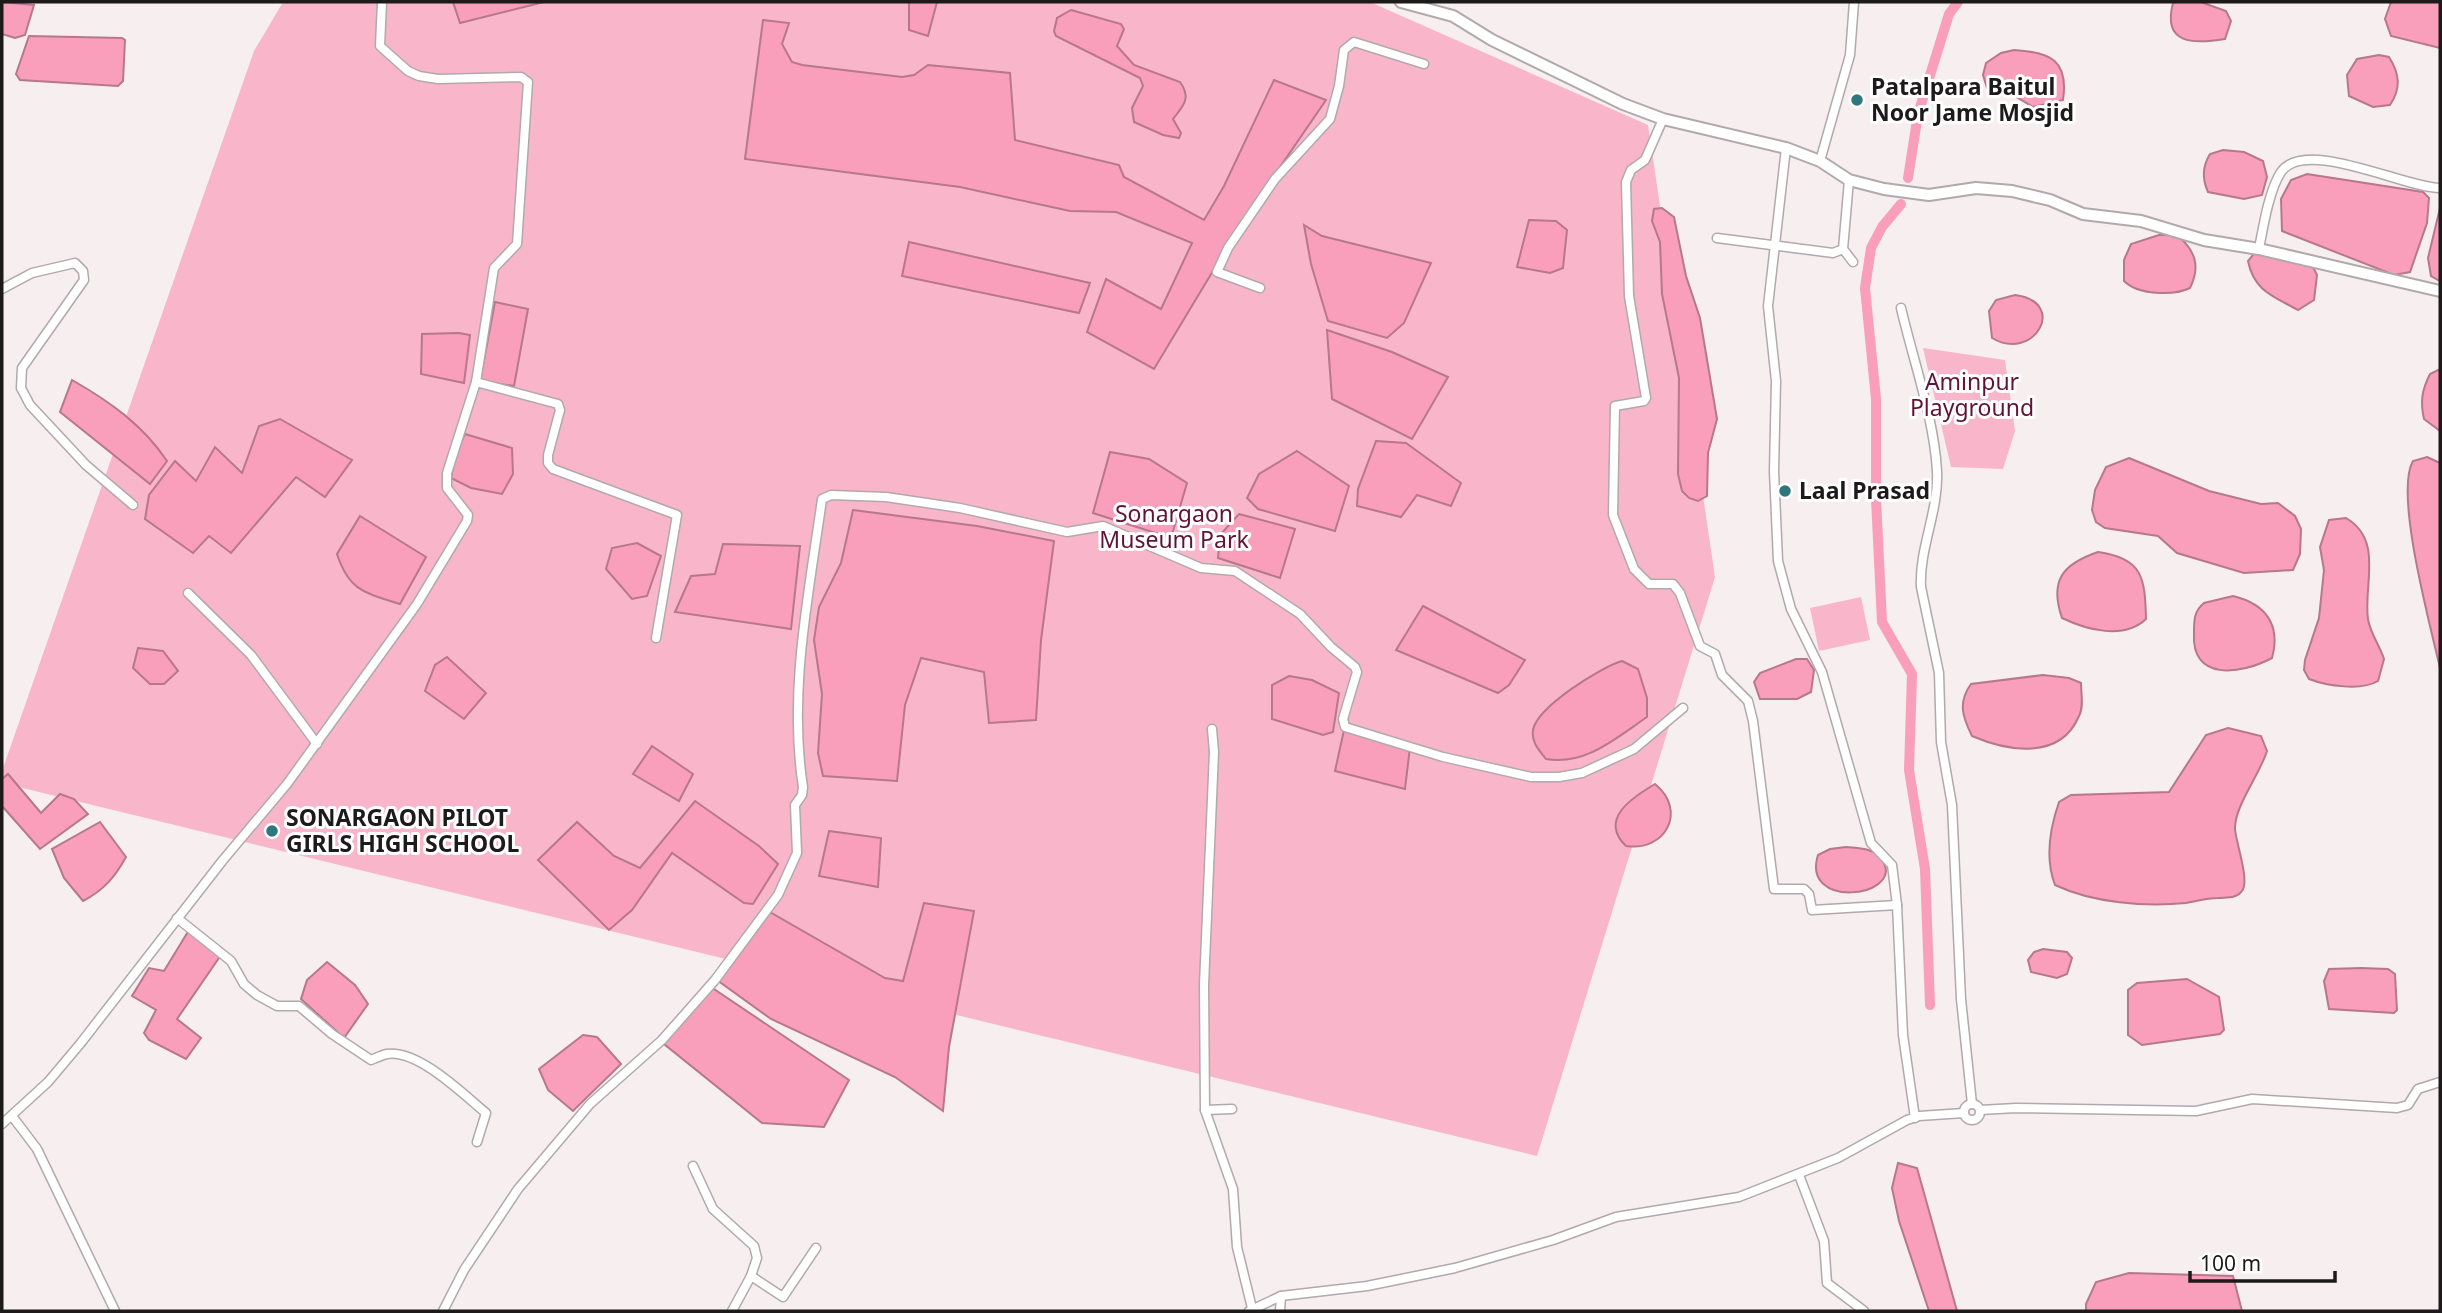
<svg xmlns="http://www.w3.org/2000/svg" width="2442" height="1313" font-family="'Noto Sans',sans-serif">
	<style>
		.green { fill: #f9b6ca }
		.water { fill: #f99fbc; stroke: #b7778c; stroke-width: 2 }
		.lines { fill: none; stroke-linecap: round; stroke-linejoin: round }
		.canal { stroke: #f99fbc; stroke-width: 10 }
		.street-casing { stroke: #b1a9ab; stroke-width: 11 }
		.secondary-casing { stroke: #b1a9ab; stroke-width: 14 }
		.street { stroke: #fff; stroke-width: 8 }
		.secondary { stroke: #fff; stroke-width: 10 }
		.poi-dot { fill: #2e777c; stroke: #fff; stroke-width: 2.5 }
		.labels { text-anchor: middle; stroke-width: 6; stroke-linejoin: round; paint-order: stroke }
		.poi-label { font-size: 23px; font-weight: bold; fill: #1d1a1b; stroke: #fff; text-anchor: start }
		.park-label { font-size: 23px; fill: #611335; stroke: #fff }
	</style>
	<rect width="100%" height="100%" fill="#f7eef0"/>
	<g class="green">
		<path d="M283,2h1087l278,123 67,452 -178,579 -1535,-373v-12l252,-720z"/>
		<path d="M1923,348l82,12 10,71 -12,38 -52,-2z"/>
		<path d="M1861,597l9,43 -51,11 -9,-43z"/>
	</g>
	<g class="water">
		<path d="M2,2l32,3 -9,30 -10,3 -13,-4z"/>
		<path d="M453,2h91l-84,21z"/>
		<path d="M909,2h28l-9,34 -19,-6z"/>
		<path d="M2176,2h25l25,9 5,10 -6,18c-31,5 -63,6 -52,-36z"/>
		<path d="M2391,2h49v46l-49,-12 -6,-17z"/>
		<path d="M1071,10l50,14 3,5 -7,17 17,19 46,17c12,16 3,24 -7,37l8,14 -2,5 -16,-3 -29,-13 -2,-14 11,-22 -3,-8 -84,-42 -2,-5 3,-13z"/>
		<path d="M763,20l26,3 -7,21 10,18 10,3 100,12 12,-2 14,-10 82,8 5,67 104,25 5,12 80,43 20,-34 50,-106 52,20 -83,121 -89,148 -67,-37 19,-53 55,30 31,-66 -76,-31 -46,-1 -110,-24 -215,-28z"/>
		<path d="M29,36l93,2 3,2 -2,41 -5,5 -98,-6 -4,-6z"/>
		<path d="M2014,50c36,2 55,10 49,50l-30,7 -20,-12 -26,-7 -4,-13 3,-12 15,-10z"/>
		<path d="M2379,55l10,2c11,17 12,32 1,48l-17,2 -24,-11 -2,-21 10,-16z"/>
		<path d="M2223,150l21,2 19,9 4,16 -5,18 -18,4 -36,-7c-6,-13 -6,-25 2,-38z"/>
		<path d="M2307,174l116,18 6,6 -2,25 -17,49 -16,3 -112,-44 -1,-32 10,-19z"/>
		<path d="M1662,208l12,9 12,59 14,42 17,101 -9,34 -1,43 -9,5 -9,-3 -7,-7 -4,-17 1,-96 -17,-84 -2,-52 -8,-21 2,-12z"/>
		<path d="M2440,208v73l-9,-5 -3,-18z"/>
		<path d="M1529,220l27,1 11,9 -4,38 -13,5 -33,-6z"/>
		<path d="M1304,225l18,11 109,27 -27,60 -17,15 -59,-17 -17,-57z"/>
		<path d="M2159,235h18c18,15 24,31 13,53 -17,8 -52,7 -66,-7v-21l7,-16z"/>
		<path d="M909,242l181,41 -11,30 -177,-37z"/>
		<path d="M2257,250l54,13 6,12 -3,25 -16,10c-25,-14 -44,-19 -50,-49z"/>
		<path d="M2015,295c54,7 19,68 -23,43l-3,-27 7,-11z"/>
		<path d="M495,302l33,7 -14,77 -34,-5z"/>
		<path d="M1327,330l65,22 56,25 -36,62 -80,-40z"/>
		<path d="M459,333l11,2 -6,48 -43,-9 1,-40z"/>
		<path d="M2440,369v62l-16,-12c-4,-18 -2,-29 6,-45z"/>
		<path d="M72,380c37,21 71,45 95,81l-17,23 -90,-72z"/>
		<path d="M280,419l72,41 -27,37 -29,-20 -65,76 -22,-17 -16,17 -48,-34 4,-24 26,-34 21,20 19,-34 27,26 17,-47z"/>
		<path d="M465,434l47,14 1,26 -11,20 -31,-6 -20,-10 4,-23z"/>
		<path d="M1376,441l30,2 55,40 -10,23 -34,-11 -16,22 -44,-11 1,-17z"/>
		<path d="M1297,451l52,35 -14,45 -77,-22 -11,-11 12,-24z"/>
		<path d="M1110,452l39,7 38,24 -16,55 -78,-25z"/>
		<path d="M2427,457l13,6v205c-9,-40 -46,-175 -27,-207z"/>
		<path d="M2129,458l80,33 52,13 17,-1 17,13 6,13 -1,25 -7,16 -49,3 -67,-20 -19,-17 -53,-8 -9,-6 -4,-12 3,-20 11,-23z"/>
		<path d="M853,510l124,16 77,15 -13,99 -5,80 -47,3 -5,-51 -63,-14 -16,47 -8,76 -74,-5 -5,-23 4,-59 -8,-54 5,-33 22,-44z"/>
		<path d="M1239,514l56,15 -15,49 -62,-20 2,-23z"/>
		<path d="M360,516l66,41 -26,47c-35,-11 -51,-13 -63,-50z"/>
		<path d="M2346,518c38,22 17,68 22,101 2,14 12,27 16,40l-6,22c-17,10 -51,5 -69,-2l-5,-9 1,-10 14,-42 5,-48 -4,-23 9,-27z"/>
		<path d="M637,543l24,13 -14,40 -15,3 -26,-30 6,-21z"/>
		<path d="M723,544l77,2 -9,83 -116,-17 16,-36 24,-2z"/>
		<path d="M2098,552c45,6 47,26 48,67 -22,21 -59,11 -84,-1 -13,-38 1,-54 36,-66z"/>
		<path d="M2233,596c33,8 48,29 39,62 -32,17 -81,23 -78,-25 0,-13 0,-22 10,-30z"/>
		<path d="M1423,606l102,54 -16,25 -11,8 -102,-43z"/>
		<path d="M138,648l25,3 15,20 -14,13h-14l-17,-16z"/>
		<path d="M447,657l39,36 -22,26 -39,-28 10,-26z"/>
		<path d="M1796,659h11l7,11 -3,22 -14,7h-37l-6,-17 6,-9z"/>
		<path d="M1622,661l16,8 9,29v19c-31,21 -62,49 -101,42 -7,-9 -15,-17 -13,-29 4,-23 68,-63 89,-69z"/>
		<path d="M2043,675l26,3 12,5c0,10 3,24 -2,33 -19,45 -72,35 -107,20 -10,-20 -14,-34 -1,-52z"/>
		<path d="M1289,676l23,4 27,13 -6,39 -10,3 -51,-16v-34z"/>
		<path d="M2228,728l33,8 6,15c-7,23 -33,56 -32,78 1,14 15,52 7,62 -6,8 -15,6 -24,7 -11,0 -21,3 -32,5 -41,4 -93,0 -131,-18 -10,-26 -5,-57 4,-83l12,-7 98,-3 37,-57z"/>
		<path d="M1344,730l66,17 -5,42 -70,-18z"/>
		<path d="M652,746l41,28 -14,27 -46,-27z"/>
		<path d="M8,774l33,39 19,-19 14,5 14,15 -48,35 -38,-43v-27z"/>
		<path d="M1655,784c33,27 10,68 -29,62 -28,-27 7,-49 29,-62z"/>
		<path d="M695,801l64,45 19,18 -25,40 -9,-1 -72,-50 -40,57 -23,20 -71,-70 39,-38 37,34 26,12z"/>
		<path d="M100,822l26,35c-11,20 -22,33 -43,44l-19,-23 -12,-29z"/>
		<path d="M829,831l52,7 -3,49 -59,-11z"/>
		<path d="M1846,847c14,1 31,1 38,16 16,35 -83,46 -66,-8l12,-6z"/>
		<path d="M924,903l50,8 -25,136 -6,64 -48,-34 -124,-58 -54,-39 51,-69 117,67 18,3z"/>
		<path d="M189,930l32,25 -44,64 24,19 -15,21 -37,-19 -5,-7 12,-23 -24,-14 17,-28 15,3z"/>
		<path d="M2043,949l24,3 5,6 -5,16 -10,4 -26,-6 -3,-12 6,-8z"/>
		<path d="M327,962l28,23 13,19 -24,34 -43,-39 6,-19z"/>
		<path d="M2361,968l27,1 7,5 2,36 -3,3 -65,-4 -5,-28 5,-12z"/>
		<path d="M2187,979l32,18 5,33 -4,4 -78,11 -14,-10v-45l9,-7z"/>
		<path d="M711,987l138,93 -25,47 -62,-4 -98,-79z"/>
		<path d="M583,1035l14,2 24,27 -48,47 -25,-21 -9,-21z"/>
		<path d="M1898,1163l19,5 40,143h-28l-30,-90 -7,-33z"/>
		<path d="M2129,1273l104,3 9,35h-156v-7l10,-22z"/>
	</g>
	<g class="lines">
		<g class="canal">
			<path d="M1908,178l10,-64 31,-100 9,-12"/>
			<path d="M1901,204l-19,23 -11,21 -6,40 11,111v100l6,123 30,52 -3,96 16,99 5,136"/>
		</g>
		<defs>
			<g id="street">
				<path d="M1663,119l-18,41 -14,10 -5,12 3,114 17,102 -2,3 -29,5 -2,109 21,54 15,15h24l7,9 20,53 15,8 7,21 26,26 5,20 21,168h30l5,5 3,16 85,-5"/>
				<path d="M1786,148l-18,158 8,75 -2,90 4,90 13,48 31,63 49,171 21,22 5,40 6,130 12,83"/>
				<path d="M1820,161l30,-106 4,-53"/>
				<path d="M1849,180l-6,69 10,13"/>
				<path d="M1717,238l116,15 10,-4"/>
				<path d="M2259,249c4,-21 10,-59 22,-77 24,-35 124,16 159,16"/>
				<path d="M1260,288l-43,-16 11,-24 47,-69 55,-60 9,-33 5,-36 10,-8 70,22"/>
				<path d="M2,289l30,-16 43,-10 8,8 1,9 -62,88 -1,20 9,17 56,60 47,40"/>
				<path d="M1901,308c12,52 33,110 36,163 2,40 -18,77 -16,116l18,86 2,69 11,63 9,194 11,105"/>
				<path d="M476,382l82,22 2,6 -12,45v8l5,6 124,46 -21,123"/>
				<path d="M188,593l63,62 66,89"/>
				<path d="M1212,729l2,23 -10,233 1,125 28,79 4,58 15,61"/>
				<path d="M177,918l54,43 13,23 13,11 20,11h22l33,28 39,26c5,-2 11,-5 16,-6 31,-5 77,41 99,59l-9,29"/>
				<circle cx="1972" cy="1112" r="8"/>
				<path d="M1205,1110l27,-1"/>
				<path d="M1980,1110l36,-2 180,3 56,-12 145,9 11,-3 10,-16 22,-7"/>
				<path d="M12,1116l25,33 78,162"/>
				<path d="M2,1124l46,-42 32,-38 143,-184 64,-76 130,-180 50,-83 1,-6 -21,-27v-15l29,-91 18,-114 23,-24 11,-162 -7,-5 -83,2 -19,-3 -11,-5 -28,-25 2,-44"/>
				<path d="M693,1166l20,43 41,37 3,12 -6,18 -19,35"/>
				<path d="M1799,1175l25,66 3,42 37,28"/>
				<path d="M751,1276l32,21 33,-49"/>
				<path d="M443,1311l21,-41 54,-81 72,-85 72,-64 53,-60 63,-85 19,-42 -2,-48 7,-10 1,-8c-15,-95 6,-194 19,-288l9,-4 55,2 74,11 107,24 36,-6 98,42 34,3 65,43 31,33 24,20 2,5 -14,47 2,8 98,30 88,20h28l23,-4 52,-24 49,-41"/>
				<path d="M1249,1311l32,-15 86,-10 88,-18 98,-28 63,-23 123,-20 99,-39 69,-38 12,-4 45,-3"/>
				<path d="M1280,1311l1,-15"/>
			</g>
			<path id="secondary" d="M1401,2l52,14 39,24 131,64 40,15 123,29 34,13 29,19 35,9 45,6 47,-7 36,3 38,9 33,14 58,7 63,19 55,9 181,42"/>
		</defs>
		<use href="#street" class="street-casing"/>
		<use href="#secondary" class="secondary-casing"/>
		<use href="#street" class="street"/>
		<use href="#secondary" class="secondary"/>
	</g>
	<g class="poi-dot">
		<circle cx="1857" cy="100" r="7"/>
		<circle cx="1785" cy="491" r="7"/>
		<circle cx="272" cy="831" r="7"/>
	</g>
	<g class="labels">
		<g class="poi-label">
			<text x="1871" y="95">Patalpara Baitul<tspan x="1871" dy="26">Noor Jame Mosjid</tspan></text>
			<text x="1799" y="499">Laal Prasad</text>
			<text x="286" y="826">SONARGAON PILOT<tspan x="286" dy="26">GIRLS HIGH SCHOOL</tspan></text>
		</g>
		<g class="park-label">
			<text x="1972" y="390">Aminpur<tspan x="1972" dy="26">Playground</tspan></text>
			<text x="1174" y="522">Sonargaon<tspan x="1174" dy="26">Museum Park</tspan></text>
		</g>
	</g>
	<rect width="2442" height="1313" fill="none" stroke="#1d1a1b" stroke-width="7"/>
	<path d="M2190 1271v10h145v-10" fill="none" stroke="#1d1a1b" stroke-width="3.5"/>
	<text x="2200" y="1271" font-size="21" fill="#1d1a1b" stroke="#ffffff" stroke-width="5" paint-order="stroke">100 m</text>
</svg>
